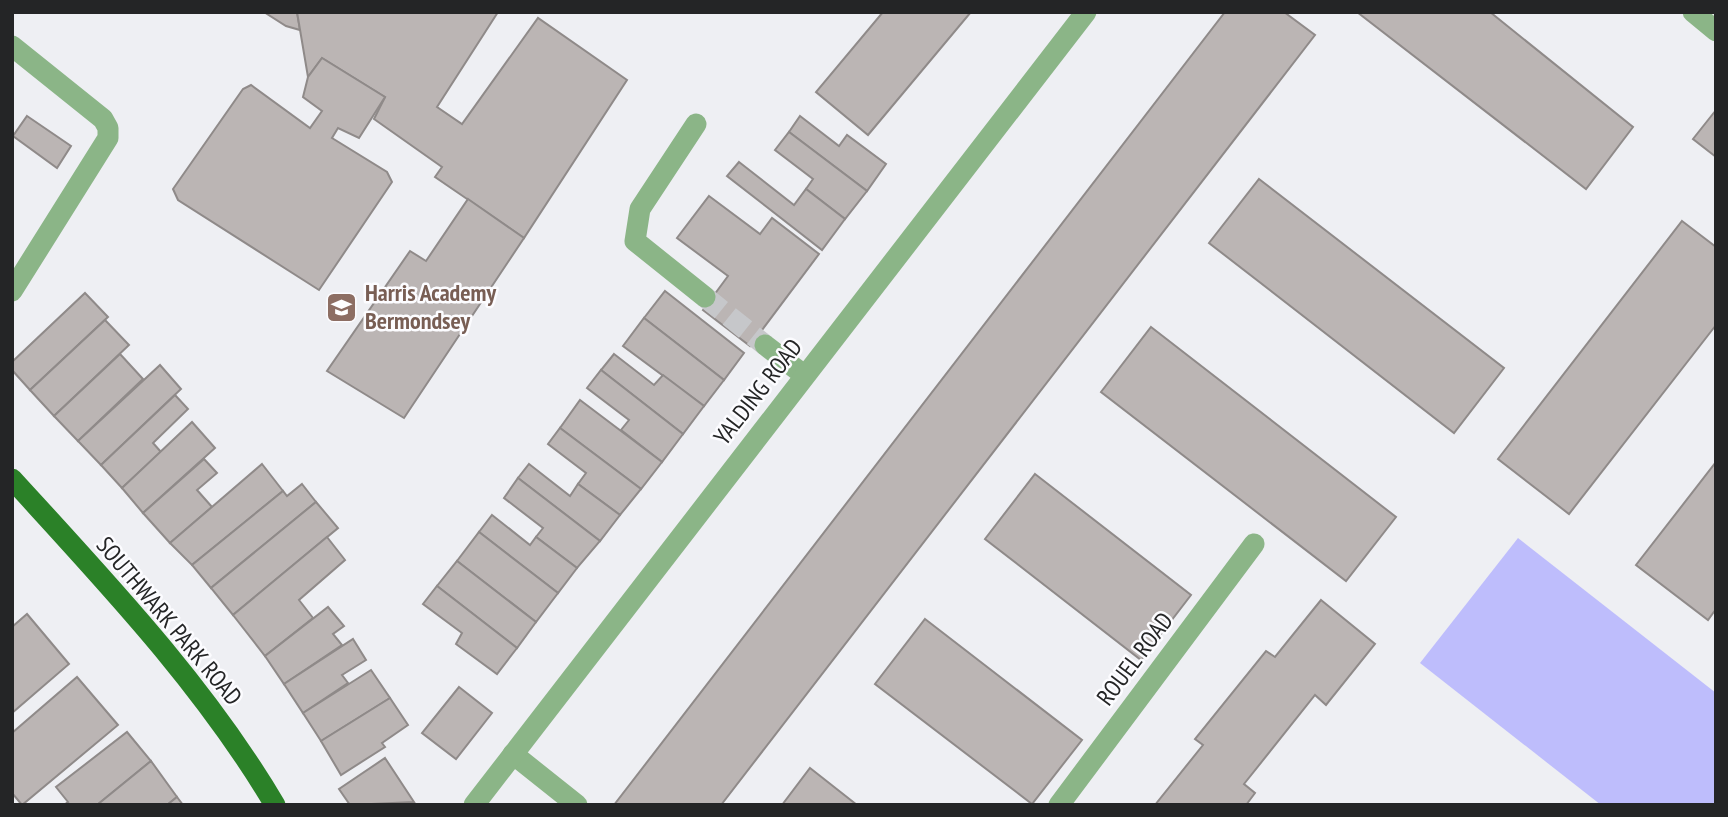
<svg xmlns="http://www.w3.org/2000/svg" width="1728" height="817" font-family="'PT Sans Narrow',sans-serif">
	<style>
		.green { fill: #bebdfc }
		.building { fill: #bbb5b4; stroke: #8f8a89; stroke-width: 2 }
		.lines { fill: none; stroke-linecap: round; stroke-linejoin: round }
		.minor-tunnel { stroke: #c6c7ca; stroke-width: 21; stroke-dasharray: 21 10; stroke-linecap: butt }
		.minor { stroke: #8bb587; stroke-width: 21 }
		.major { stroke: #2b8128; stroke-width: 21 }
		.labels { text-anchor: middle; stroke-width: 5; stroke-linejoin: round; paint-order: stroke }
		.education-label { font-size: 24px; font-weight: bold; fill: #785e54; stroke: #fcfcff; text-anchor: start }
		.street-label { font-size: 24px; fill: #242526; stroke: #fcfcff }
	</style>
	<rect width="100%" height="100%" fill="#eeeff3"/>
	<path class="green" d="M1518,538l198,155v107l-4,5h-111l-181,-142z"/>
	<g class="building">
		<path d="M264,12h33l3,18 -14,-4z"/>
		<path d="M297,12h201l-61,95 25,17 76,-106 89,62 -103,158 -89,-61 7,-10 -68,-48 11,-22 -63,-39 -14,19z"/>
		<path d="M883,12h88l-103,123 -52,-43z"/>
		<path d="M1225,12h59l31,23 -594,770h-107z"/>
		<path d="M1357,12h133l143,115 -47,62z"/>
		<path d="M322,58l63,39 -26,41 -21,-10 -6,10 55,34 5,10 -73,108 -141,-90 -5,-11 70,-100 8,-4 59,43 12,-17 -19,-14 5,-20z"/>
		<path d="M1716,110v47l-23,-18z"/>
		<path d="M27,116l44,30 -14,22 -44,-32z"/>
		<path d="M800,116l39,30 8,-11 39,29 -19,27 -78,-59z"/>
		<path d="M789,132l78,59 -22,28 -39,-30 7,-10 -38,-29z"/>
		<path d="M739,162l55,43 12,-16 39,30 -23,31 -95,-74z"/>
		<path d="M1259,179l245,189 -50,65 -245,-190z"/>
		<path d="M709,196l51,38 12,-16 47,36 -69,92 -47,-36 25,-34 -51,-38z"/>
		<path d="M468,199l56,39 -120,180 -77,-47 83,-120 16,10z"/>
		<path d="M1682,221l34,26v78l-147,189 -71,-55z"/>
		<path d="M665,291l79,62 -20,27 -80,-62z"/>
		<path d="M85,293l23,24 -78,73 -18,-20v-8z"/>
		<path d="M644,318l80,62 -20,26 -81,-60z"/>
		<path d="M105,320l24,25 -75,71 -24,-26z"/>
		<path d="M1151,327l245,190 -50,64 -245,-189z"/>
		<path d="M120,354l23,25 -65,62 -24,-25z"/>
		<path d="M614,354l40,31 9,-10 41,31 -21,28 -82,-64z"/>
		<path d="M160,365l21,24 -80,76 -23,-24z"/>
		<path d="M601,370l82,64 -21,28 -41,-32 8,-10 -42,-32z"/>
		<path d="M175,395l13,14 -35,34 8,9 -39,36 -21,-23z"/>
		<path d="M580,400l82,62 -21,27 -81,-61z"/>
		<path d="M192,422l23,26 -72,65 -21,-25z"/>
		<path d="M560,428l81,61 -21,26 -42,-31 8,-11 -38,-29z"/>
		<path d="M204,459l13,14 -20,17 15,17 -42,36 -27,-30z"/>
		<path d="M1716,462v147l-8,11 -72,-55z"/>
		<path d="M262,464l21,27 -91,74 -22,-22z"/>
		<path d="M529,464l41,32 8,-12 42,31 -20,26 -82,-63z"/>
		<path d="M1035,474l156,121 -50,65 -156,-121z"/>
		<path d="M518,478l82,63 -23,27 -41,-31 7,-9 -39,-30z"/>
		<path d="M302,484l14,18 -105,86 -19,-23 91,-74 4,5z"/>
		<path d="M316,502l22,26 -105,87 -22,-27z"/>
		<path d="M492,515l38,30 6,-8 41,31 -19,25 -79,-61z"/>
		<path d="M479,532l79,61 -22,29 -79,-61z"/>
		<path d="M327,537l18,23 -46,40 14,18 -48,38 -32,-41z"/>
		<path d="M457,561l79,61 -19,26 -80,-62z"/>
		<path d="M437,586l80,62 -20,26 -41,-30 6,-11 -39,-29z"/>
		<path d="M1321,600l54,44 -49,61 -11,-10 -71,89 11,9 -9,12h-91l48,-60 -8,-6 71,-88 9,6z"/>
		<path d="M328,607l16,19 -11,8 9,11 -58,39 -19,-28z"/>
		<path d="M27,614l42,50 -57,49v-86z"/>
		<path d="M925,619l157,121 -50,64 -157,-120z"/>
		<path d="M353,639l13,21 -24,15 6,8 -45,30 -19,-29z"/>
		<path d="M371,670l19,28 -69,43 -18,-28z"/>
		<path d="M77,677l41,48 -96,80 -10,-12v-60z"/>
		<path d="M459,687l33,26 -36,46 -34,-26z"/>
		<path d="M390,698l18,27 -26,18 3,4 -44,28 -20,-34z"/>
		<path d="M127,732l24,29 -54,44h-33l4,-3 -12,-15z"/>
		<path d="M385,758l29,44 -64,3 -11,-16z"/>
		<path d="M151,761l26,36 -10,8h-70z"/>
		<path d="M810,768l47,37h-75z"/>
		<path d="M177,797l6,8h-16z"/>
	</g>
	<g class="lines">
		<path class="minor-tunnel" d="M705,297l60,48"/>
		<g class="minor">
			<path d="M1693,12l23,19"/>
			<path d="M12,46l91,73 5,9v10l-96,153"/>
			<path d="M696,124l-56,85 -5,32 70,56"/>
			<path d="M765,345l39,30"/>
			<path d="M513,754l64,51"/>
			<path d="M474,805l612,-793"/>
			<path d="M1059,805l195,-261"/>
		</g>
		<path class="major" d="M12,479c94,103 192,206 263,326"/>
	</g>
	<defs>
		<symbol id="school-square" viewBox="-11 -11 22 22"><rect x="-9" y="-9" width="18" height="18" rx="4" fill="#8d6e63" stroke="#fcfcff"/><path d="M0-5L7-2L0 1L-7-2ZM-4 1L0 2.5L4 1V4Q0 6-4 4Z" fill="#fff"/></symbol>
	</defs>
	<g fill-rule="evenodd">
		<use href="#school-square" x="324" y="290" width="35" height="35"/>
	</g>
	<g class="labels">
		<g class="education-label">
			<text x="365" y="301">Harris Academy<tspan x="365" dy="28">Bermondsey</tspan></text>
		</g>
		<g class="street-label">
			<text transform="translate(758 392) rotate(-52)" y="8">YALDING ROAD</text>
			<text transform="translate(169 621) rotate(50)" y="8">SOUTHWARK PARK ROAD</text>
			<text transform="translate(1135 659) rotate(-53)" y="8">ROUEL ROAD</text>
		</g>
	</g>
	<rect width="1728" height="817" fill="none" stroke="#242526" stroke-width="28"/>
</svg>
